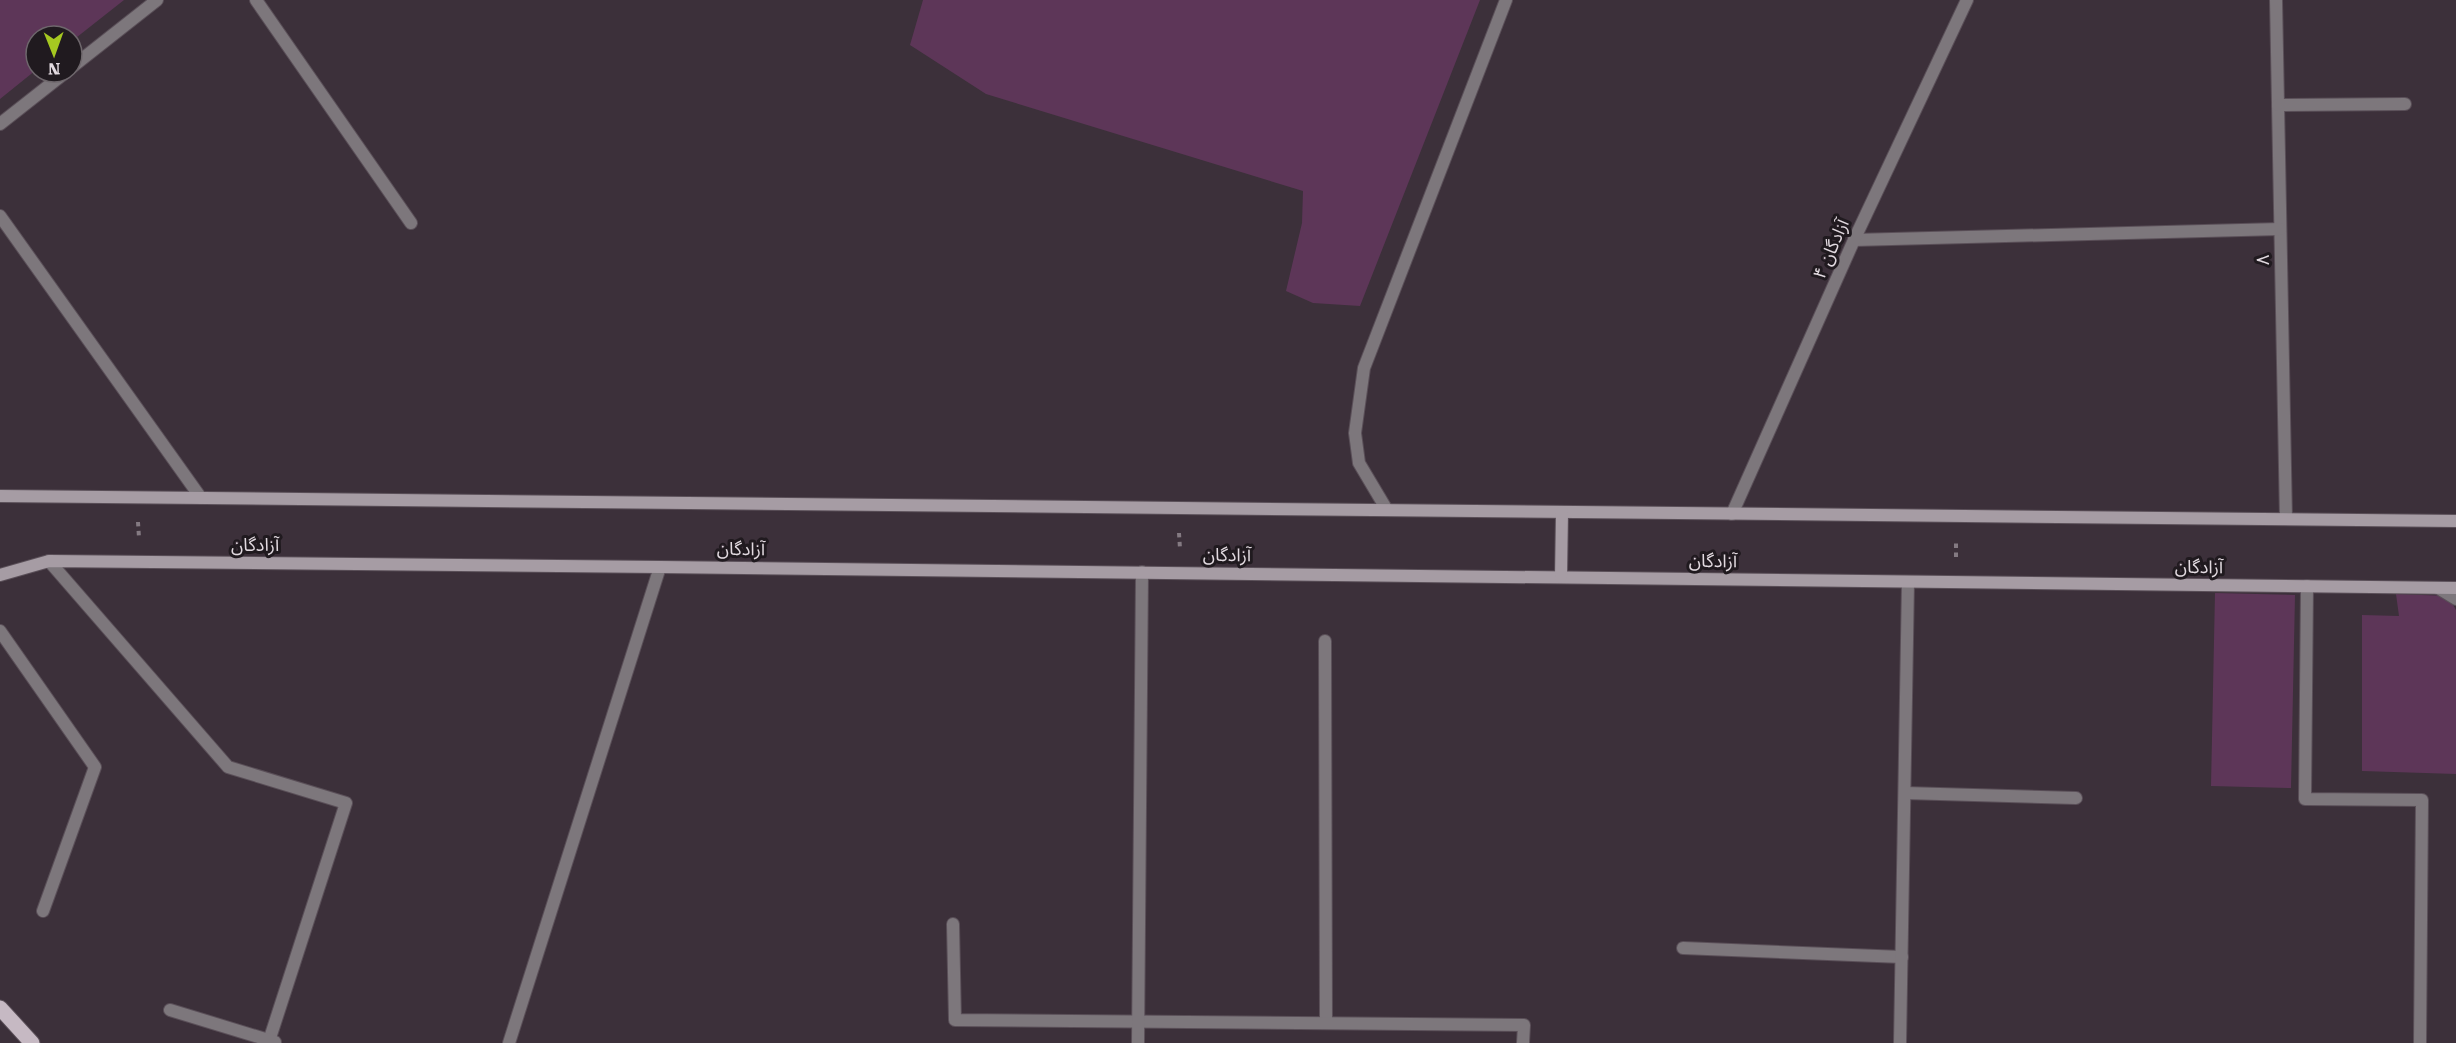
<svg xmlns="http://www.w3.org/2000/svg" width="2456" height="1043" font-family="'Roboto Serif','Noto Sans Arabic',serif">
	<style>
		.green { fill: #5d3658 }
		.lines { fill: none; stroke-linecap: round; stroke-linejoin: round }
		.service-casing { stroke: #5a4f58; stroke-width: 14 }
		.minor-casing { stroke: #5a4f58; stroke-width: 14 }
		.tertiary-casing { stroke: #5a4f58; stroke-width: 14 }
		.secondary-casing { stroke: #5a4f58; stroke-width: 14 }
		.primary-casing { stroke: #5a4f58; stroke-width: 17 }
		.path { stroke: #847a82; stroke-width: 4; stroke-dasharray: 4.5 4.5; stroke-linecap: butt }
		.service { stroke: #7d777c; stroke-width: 12 }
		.minor { stroke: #7d777c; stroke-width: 12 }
		.tertiary { stroke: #7d777c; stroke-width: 12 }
		.secondary { stroke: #a69ca4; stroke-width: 12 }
		.primary { stroke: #c6b9c3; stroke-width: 15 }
		.labels { text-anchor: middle; stroke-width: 6; stroke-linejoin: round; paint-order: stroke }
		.street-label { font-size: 18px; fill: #e2dae0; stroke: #201a1f }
	</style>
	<rect width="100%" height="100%" fill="#3c303a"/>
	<g class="green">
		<path d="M0,0h124l-52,41v-5h-36v34l-36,29z"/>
		<path d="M923,0h557l-120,306 -47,-3 -27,-12 16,-68 1,-32 -317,-97 -76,-49z"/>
		<path d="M2215,593l80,2 -4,193 -80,-2z"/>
		<path d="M2396,594l52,2 8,14v164l-94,-3v-156l37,1z"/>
	</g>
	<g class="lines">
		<defs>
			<path id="service" d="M1387,510l-28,-47 -4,-30 9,-65 142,-368"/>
			<g id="minor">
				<path d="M256,0l155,223"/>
				<path d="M2276,0l10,519"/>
				<path d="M2278,105l127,-1"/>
				<path d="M0,216l201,282"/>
				<path d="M1854,240l426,-11"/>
				<path d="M1732,514l122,-274 113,-240"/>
				<path d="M49,561l179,206 118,36 -77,238"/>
				<path d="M2307,586l-2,213 117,1 -2,243"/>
				<path d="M0,631l95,136 -52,144"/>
				<path d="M1325,641l1,382"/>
				<path d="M1905,793l171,5"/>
				<path d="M953,924l2,96 569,5 -1,18"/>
				<path d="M1683,948l219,9"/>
				<path d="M170,1010l105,32"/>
				<path d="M509,1043l151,-476"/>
				<path d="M1138,1043l4,-471"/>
				<path d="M1900,1043l8,-461"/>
			</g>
			<g id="tertiary">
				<path d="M72,67l85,-67"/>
				<path d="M0,124l66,-52"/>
				<path d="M2438,588l18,11"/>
			</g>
			<g id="secondary">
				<path d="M0,496l2456,25"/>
				<path d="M0,575l49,-14 611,6 1796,21"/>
				<path d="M1561,577l1,-65"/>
			</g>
			<path id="primary" d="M0,1008l32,35"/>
		</defs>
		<use href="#service" class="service-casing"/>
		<use href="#minor" class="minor-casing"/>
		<use href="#tertiary" class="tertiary-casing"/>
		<use href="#secondary" class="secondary-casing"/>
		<use href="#primary" class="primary-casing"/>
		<g class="path">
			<path d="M138,522l1,16"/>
			<path d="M1179,533l1,16"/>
			<path d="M1956,557v-16"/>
		</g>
		<use href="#service" class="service"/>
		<use href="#minor" class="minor"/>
		<use href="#tertiary" class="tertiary"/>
		<use href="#secondary" class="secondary"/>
		<use href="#primary" class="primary"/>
	</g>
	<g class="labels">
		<g class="street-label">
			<text transform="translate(1831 249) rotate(-66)" y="6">آزادگان ۴</text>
			<text transform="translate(2263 260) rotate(-91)" y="6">۸</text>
			<text x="255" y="551">آزادگان</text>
			<text transform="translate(741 549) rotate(1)" y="6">آزادگان</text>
			<text transform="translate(1227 555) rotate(1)" y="6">آزادگان</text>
			<text transform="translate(1713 561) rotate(1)" y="6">آزادگان</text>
			<text transform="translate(2199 567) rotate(1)" y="6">آزادگان</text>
		</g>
	</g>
	<g transform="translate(54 54) rotate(179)"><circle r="28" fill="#201a1f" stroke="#6e676c" stroke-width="1.5"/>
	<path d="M0-4.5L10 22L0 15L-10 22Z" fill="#a6c821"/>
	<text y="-9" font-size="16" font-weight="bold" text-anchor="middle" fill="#e2dae0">N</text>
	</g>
</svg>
